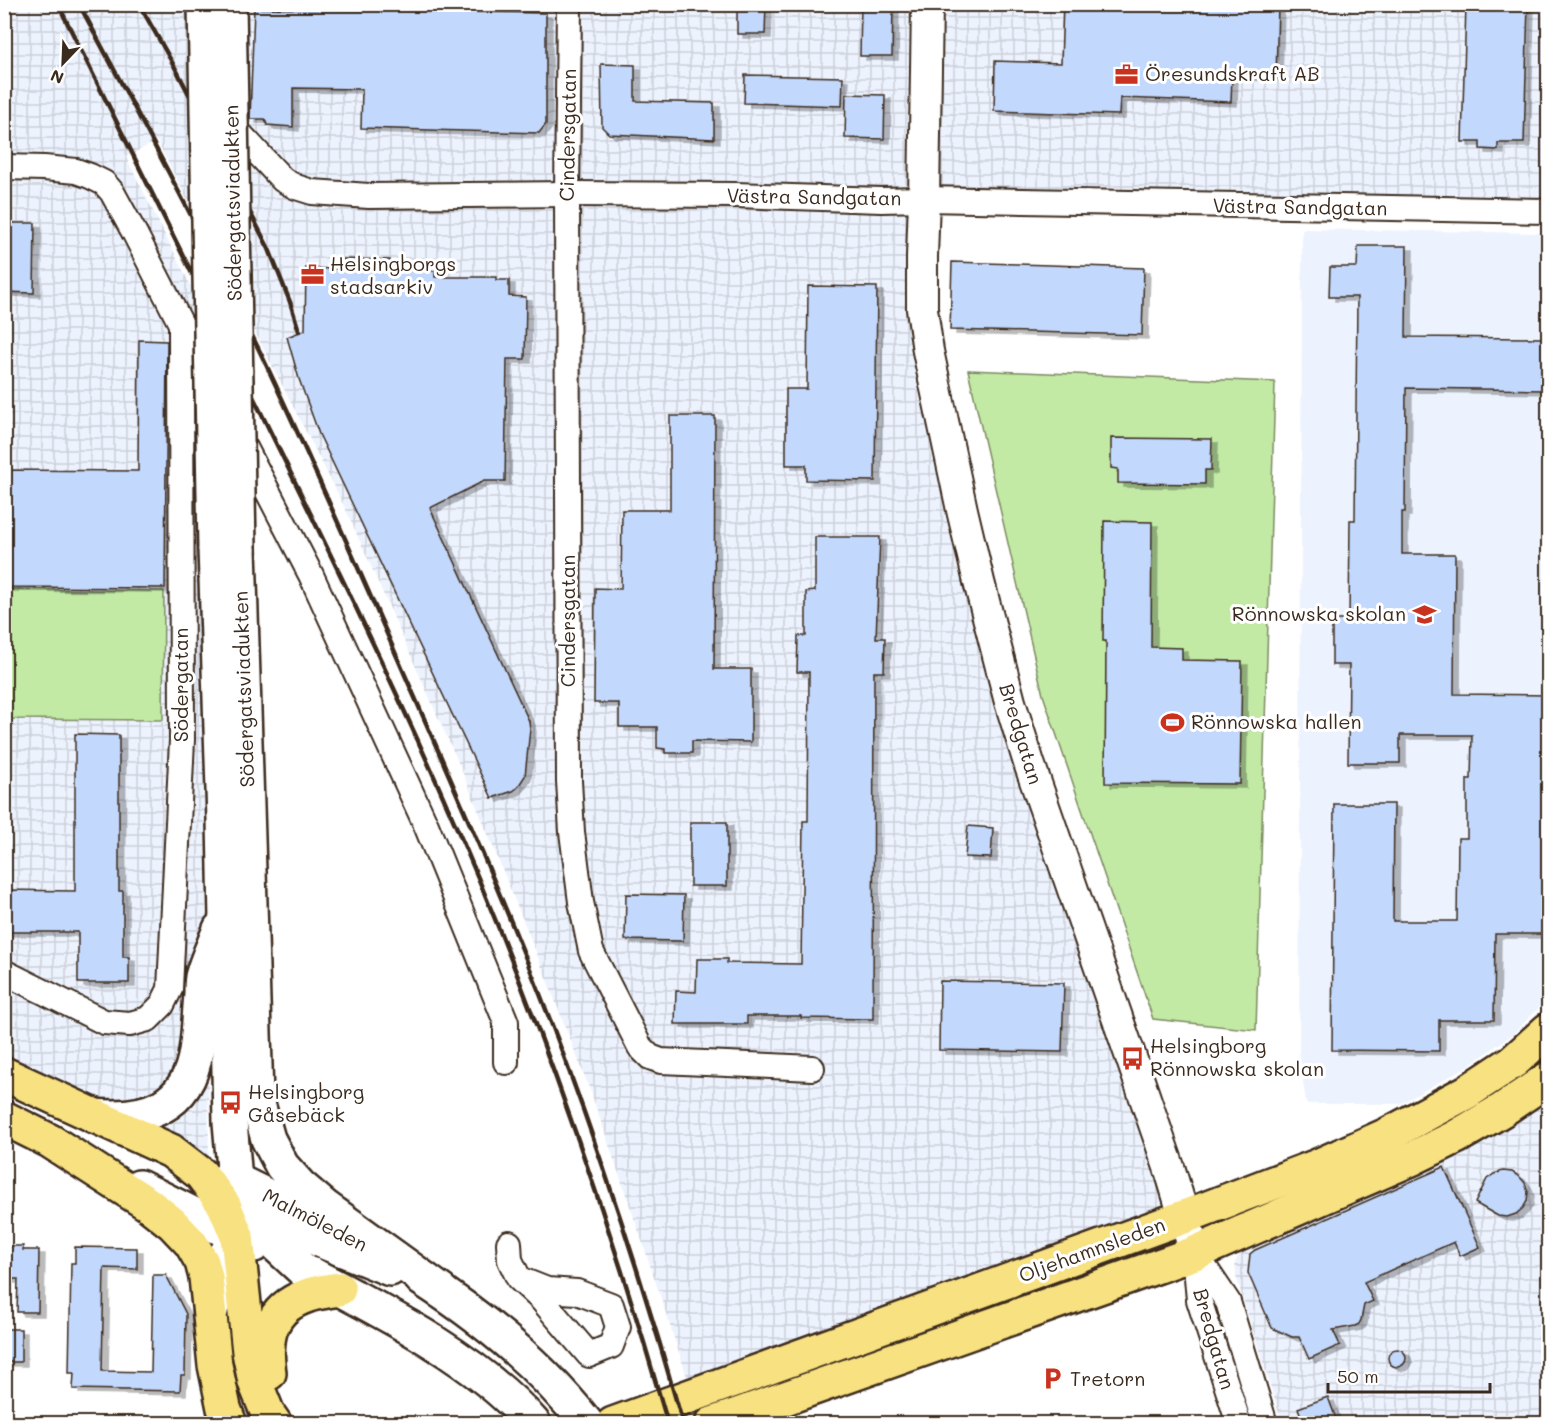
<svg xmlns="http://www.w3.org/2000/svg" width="1553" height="1428" font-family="Mali,sans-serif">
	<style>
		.built { fill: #edf3fe }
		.industrial { fill: url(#industrial-grid) }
		.garden { fill: #c2eaa5; stroke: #7e8a62; stroke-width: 1.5 }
		.building { fill: #c2d8fc; stroke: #3b2a1e; stroke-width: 1.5; filter: url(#shadow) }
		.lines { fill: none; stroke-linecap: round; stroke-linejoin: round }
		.minor-casing { stroke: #3b2a1e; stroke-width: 28 }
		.tertiary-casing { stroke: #3b2a1e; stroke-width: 34 }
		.secondary-casing { stroke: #3b2a1e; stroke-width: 38 }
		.trunk-casing { stroke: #3b2a1e; stroke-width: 38 }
		.minor { stroke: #fff; stroke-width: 24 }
		.tertiary { stroke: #fff; stroke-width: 30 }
		.secondary { stroke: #fff; stroke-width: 33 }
		.trunk { stroke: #f8e181; stroke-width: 33 }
		.rail { stroke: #3b2a1e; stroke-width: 4.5 }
		.secondary-bridge-casing { stroke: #3b2a1e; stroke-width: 38; stroke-linecap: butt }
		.secondary-bridge { stroke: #fff; stroke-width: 33 }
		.labels { text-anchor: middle; stroke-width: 6; stroke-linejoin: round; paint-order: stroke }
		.poi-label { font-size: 20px; fill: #3b2a1e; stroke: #fff; text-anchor: start }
		.street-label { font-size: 20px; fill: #3b2a1e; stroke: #fff }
	</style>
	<defs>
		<pattern id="industrial-grid" width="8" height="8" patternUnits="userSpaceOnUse" patternTransform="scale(1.5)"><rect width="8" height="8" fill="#edf3fe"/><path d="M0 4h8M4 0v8" fill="none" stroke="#ccd0d9"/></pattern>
		<filter id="shadow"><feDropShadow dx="6" dy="4" stdDeviation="0" flood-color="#0004"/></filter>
	</defs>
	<rect width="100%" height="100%" fill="#fff"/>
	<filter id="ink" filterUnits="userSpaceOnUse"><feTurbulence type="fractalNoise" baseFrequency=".0167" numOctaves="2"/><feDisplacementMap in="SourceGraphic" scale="12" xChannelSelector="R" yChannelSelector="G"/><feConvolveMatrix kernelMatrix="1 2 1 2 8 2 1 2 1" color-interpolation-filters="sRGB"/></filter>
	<g filter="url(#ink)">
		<path class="built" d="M1302,229l246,4v763l-9,12 -26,26 -43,31 -70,39h-94l-7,-52z"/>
		<g class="industrial">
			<path d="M4,5h1544v200l-630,-12 3,159 254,859 -485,175 -46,-139 -54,-157 -60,-153 -68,-166 -116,-261 -189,-369 -31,16 73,145 10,862 -102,-56 -102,-54z"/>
			<path d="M1548,1101v322h-266l-46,-146 -1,-15 10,-19 115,-52 125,-50z"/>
		</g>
		<g class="garden">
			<path d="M968,370l307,12 -19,648 -103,-11 -110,-324z"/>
			<path d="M5,589l159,2 -1,129 -158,-1z"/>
		</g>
		<g class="building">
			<path d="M737,4h29l-1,30h-28z"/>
			<path d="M861,4h32l-1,52h-32z"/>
			<path d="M1063,4l215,1 -2,72 -44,-1 -1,26 -111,-4 -1,17 -125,-4 1,-50 66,2z"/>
			<path d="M1466,4h62l-4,139h-26v7l-18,-1v-7h-18z"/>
			<path d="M254,8l292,5v111l-7,9 -178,-5 1,-39 -69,-1v39l-26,-2 -2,-6h-15z"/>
			<path d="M601,64l34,1v36l79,2v36l-105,-5 -7,-7z"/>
			<path d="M745,75l98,2 -1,29 -98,-3z"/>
			<path d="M846,94l39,1 -1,44 -39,-1z"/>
			<path d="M4,223h31l-1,70 -30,-1z"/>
			<path d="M1358,246h49l-1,91 142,1v32h-4v20l-138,-2 -1,124h-3v42h53l-1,140 94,1v239h-53l-1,86h-55v31l-107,-1 2,-246h60l-1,117h64l1,-83h9v-59h4l1,-44h-72v28h-52l1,-98h-17v-45h17l1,-100h5l2,-223h-28l1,-30h27z"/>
			<path d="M336,259l54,1v10l45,1v6h61v3h13v16l17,1 -1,62h-18l-2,122h-21l-54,27 99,213 1,8 -5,47 -8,12 -4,3 -21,7 -173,-364 -20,-55 -12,-42 18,-7 1,-62 30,1z"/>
			<path d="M952,262l192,6 -2,67 -192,-5z"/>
			<path d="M808,286l69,1 -2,194 -69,-1v-15h-20v-76h21z"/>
			<path d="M139,340l28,1 -2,247 -161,-1v-117l134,1z"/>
			<path d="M670,416h45l-1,253h37v73l-59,-1v12h-27v-4l-8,-1v-21h-38v-24h-25l1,-115 26,1 1,-79h48z"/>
			<path d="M1111,438l101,1 -1,31h-6v14l-87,-1v-14l-7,-1z"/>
			<path d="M1104,521l48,1 -1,125 31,1v12l60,1 -2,123 -135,-1 1,-142h-3z"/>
			<path d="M815,537h65l-4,101h9l-1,34h-10l-1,347 -72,-1v-2h-54v8h-72l1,-33 20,1 1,-33h30v4l74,1 2,-143h5l1,-149h-12l1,-36h8v-44l9,-1z"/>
			<path d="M75,734l44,1v156h4v66h6v26h-51v-51h-74v-42l71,1z"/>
			<rect x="690" y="822" width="37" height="64"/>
			<path d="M968,826l25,2 -2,30 -26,-1z"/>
			<path d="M626,894l58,1 -1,46 -58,-1z"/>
			<path d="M940,981l124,2 -2,69 -123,-2z"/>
			<path d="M1444,1167l36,80 -20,9 -6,-14 -90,40 9,19 -9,4 -3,15 -2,4 -4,2 -22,4 7,15 -31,14 -10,-22h-7l-20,-9 -24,-55 2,-19 5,-4z"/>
			<path d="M1503,1171l9,1 7,4 6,7 3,9 -1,9 -4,7 -7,6 -9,3 -9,-1 -23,-13 12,-24 7,-5z"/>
			<path d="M4,1246h19v4h16l-1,62h-21l1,-33h-14z"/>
			<path d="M75,1247l62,1v21l-33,-1 -2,103 49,1 2,-97h13l20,39 -1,61h-4l-1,16 -107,-2 1,-16h-5l2,-110h4z"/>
			<rect x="4" y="1329" width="17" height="33"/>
			<circle cx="1397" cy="1358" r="9"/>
			<path d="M1328,1397l10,27h-34l-6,-16z"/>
		</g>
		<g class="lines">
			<defs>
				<g id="minor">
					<path d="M569,4l-2,190 2,587 3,51 9,70 10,49 49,96 10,10 11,4 151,7"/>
					<path d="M227,120l56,60 13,7 16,5 57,4 198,-2 169,1 145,5 43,-1 624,12"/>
					<path d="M4,167l40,1 32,3 14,5 14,7 8,9 23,42 74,145"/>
					<path d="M239,436l72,139 115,250 80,197v40"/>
					<path d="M4,972l100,50 26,2 18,-5 14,-14 8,-16 12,-249 -1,-411"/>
					<path d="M509,1243l1,17 9,19 23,21 47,55 22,-9 7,-19 -7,-22 -34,-13 -30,-2 -28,-11"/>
					<path d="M1195,1253l33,49 37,122"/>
					<path d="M1195,1255l4,45 40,124"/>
				</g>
				<path id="tertiary" d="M927,4l-3,195 -2,58v52l6,42 34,159 17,72 31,120 19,61 141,407 25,83"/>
				<g id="secondary">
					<path d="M215,548l9,272 6,302 5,58 9,22 17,25 16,19 26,24"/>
					<path d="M239,548l17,549 12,42 14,27 18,20 26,22 115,83"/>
					<path d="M94,1116c51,5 94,-8 102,-65 3,-18 3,-37 5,-56 0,-6 0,-12 1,-18 4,-16 12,-32 18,-48"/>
					<path d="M229,1177l99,49"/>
					<path d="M139,1187l115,58"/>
					<path d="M313,1275c75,39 165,85 221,149"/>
					<path d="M422,1279c62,40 119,86 165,145"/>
					<path d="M211,1311l9,-42 5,-13 12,-20 24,-9 12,-1 19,3 98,40"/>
				</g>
				<g id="trunk">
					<path d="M4,1074l167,77 30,23 23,31 13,31 12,116 6,30 13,32 7,10"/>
					<path d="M4,1118l46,23 98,63 24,19 19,20 11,19 4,15 9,88 9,43 6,16"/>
					<path d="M269,1373c-5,-35 0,-64 37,-77 10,-4 22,-5 33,-7"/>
					<path d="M613,1424l571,-207 131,-50 74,-33 78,-42 47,-31 34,-31"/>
					<path d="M712,1424l483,-171 218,-95 43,-21 46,-27 46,-31"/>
				</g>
			</defs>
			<use href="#minor" class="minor-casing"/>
			<use href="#tertiary" class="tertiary-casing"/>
			<use href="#secondary" class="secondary-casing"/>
			<use href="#trunk" class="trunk-casing"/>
			<use href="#minor" class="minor"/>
			<use href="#tertiary" class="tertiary"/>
			<use href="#secondary" class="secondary"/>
			<use href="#trunk" class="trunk"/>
			<g class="rail">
				<path d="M58,4c57,114 113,228 170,342 87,176 175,353 251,534 74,178 136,359 189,544"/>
				<path d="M79,4c63,117 125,233 183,352 50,105 96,212 143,319 55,125 110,251 158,379 45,122 85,245 120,370"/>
				<path d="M139,4l38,67 92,178 21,53 9,29"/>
			</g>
			<defs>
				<g id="secondary-bridge">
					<path d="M205,4l10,544"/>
					<path d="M229,4l10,544"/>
				</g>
			</defs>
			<use href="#secondary-bridge" class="secondary-bridge-casing"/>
			<use href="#secondary-bridge" class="secondary-bridge"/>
		</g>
	</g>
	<defs>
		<symbol id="office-bare" viewBox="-9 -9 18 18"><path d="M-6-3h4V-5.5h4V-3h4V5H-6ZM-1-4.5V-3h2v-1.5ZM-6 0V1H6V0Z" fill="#c8321e" stroke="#fff" stroke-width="2.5" paint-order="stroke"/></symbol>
		<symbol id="school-bare" viewBox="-9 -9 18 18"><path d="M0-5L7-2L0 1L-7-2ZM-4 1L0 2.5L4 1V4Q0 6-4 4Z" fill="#c8321e" stroke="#fff" stroke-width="2.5" paint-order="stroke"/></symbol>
		<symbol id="stadium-bare" viewBox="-9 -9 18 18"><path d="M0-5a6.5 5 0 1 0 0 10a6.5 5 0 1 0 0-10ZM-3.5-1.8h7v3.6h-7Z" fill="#c8321e" stroke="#fff" stroke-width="2.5" paint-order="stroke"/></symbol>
		<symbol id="bus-bare" viewBox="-9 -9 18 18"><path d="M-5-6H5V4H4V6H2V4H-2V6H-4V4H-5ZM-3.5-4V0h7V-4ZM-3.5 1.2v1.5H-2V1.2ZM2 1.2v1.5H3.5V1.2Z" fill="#c8321e" stroke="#fff" stroke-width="2.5" paint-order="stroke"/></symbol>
		<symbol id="parking-bare" viewBox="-9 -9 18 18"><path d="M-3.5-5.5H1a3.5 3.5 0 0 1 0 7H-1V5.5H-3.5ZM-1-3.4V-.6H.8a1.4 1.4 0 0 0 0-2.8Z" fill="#c8321e" stroke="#fff" stroke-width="2.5" paint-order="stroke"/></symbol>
	</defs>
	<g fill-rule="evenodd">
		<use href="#office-bare" x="1110" y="58" width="33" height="33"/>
		<use href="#office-bare" x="296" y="258" width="33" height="33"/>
		<use href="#school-bare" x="1408" y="598" width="33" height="33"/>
		<use href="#stadium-bare" x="1156" y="706" width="33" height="33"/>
		<use href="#bus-bare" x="1116" y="1042" width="33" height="33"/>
		<use href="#bus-bare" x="214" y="1086" width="33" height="33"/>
		<use href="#parking-bare" x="1036" y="1362" width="33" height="33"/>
	</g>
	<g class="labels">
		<g class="poi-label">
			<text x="1145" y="81">Öresundskraft AB</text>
			<text x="330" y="271">Helsingborgs<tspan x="330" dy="23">stadsarkiv</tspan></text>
			<text x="1406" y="621" text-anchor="end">Rönnowska skolan</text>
			<text x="1191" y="729">Rönnowska hallen</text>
			<text x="1150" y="1053">Helsingborg<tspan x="1150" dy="23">Rönnowska skolan</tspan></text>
			<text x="248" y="1099">Helsingborg<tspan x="248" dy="23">Gåsebäck</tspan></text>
			<text x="1070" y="1386">Tretorn</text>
		</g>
		<g class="street-label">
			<text transform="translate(568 135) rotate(-89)" y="7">Cindersgatan</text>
			<text transform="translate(814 197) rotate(1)" y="7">Västra Sandgatan</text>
			<text transform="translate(233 203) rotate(-91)" y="7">Södergatsviadukten</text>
			<text transform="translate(1300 207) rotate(1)" y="7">Västra Sandgatan</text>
			<text transform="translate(568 621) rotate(-90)" y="7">Cindersgatan</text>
			<text transform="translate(181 685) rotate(-90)" y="7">Södergatan</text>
			<text transform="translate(244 689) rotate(-92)" y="7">Södergatsviadukten</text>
			<text transform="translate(1021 734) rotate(73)" y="7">Bredgatan</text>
			<text transform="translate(315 1220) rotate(27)" y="7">Malmöleden</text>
			<text transform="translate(1092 1250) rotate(-20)" y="7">Oljehamnsleden</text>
			<text transform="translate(1214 1339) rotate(74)" y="7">Bredgatan</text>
		</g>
	</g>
	<rect width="1553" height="1428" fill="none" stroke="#fff" stroke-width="24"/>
	<rect x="12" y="12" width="1529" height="1404" fill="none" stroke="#3b2a1e" stroke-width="2" filter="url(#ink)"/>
	<g transform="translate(63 63) rotate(203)" stroke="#ffffff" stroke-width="4.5" paint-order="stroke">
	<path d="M0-4.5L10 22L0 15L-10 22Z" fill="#3b2a1e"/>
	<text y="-9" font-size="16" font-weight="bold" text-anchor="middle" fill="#3b2a1e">N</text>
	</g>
	<path d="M1328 1383v9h162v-9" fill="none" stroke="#3b2a1e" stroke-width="3"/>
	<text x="1337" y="1383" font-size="18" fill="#3b2a1e" stroke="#ffffff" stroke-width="4.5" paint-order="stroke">50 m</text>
</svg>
